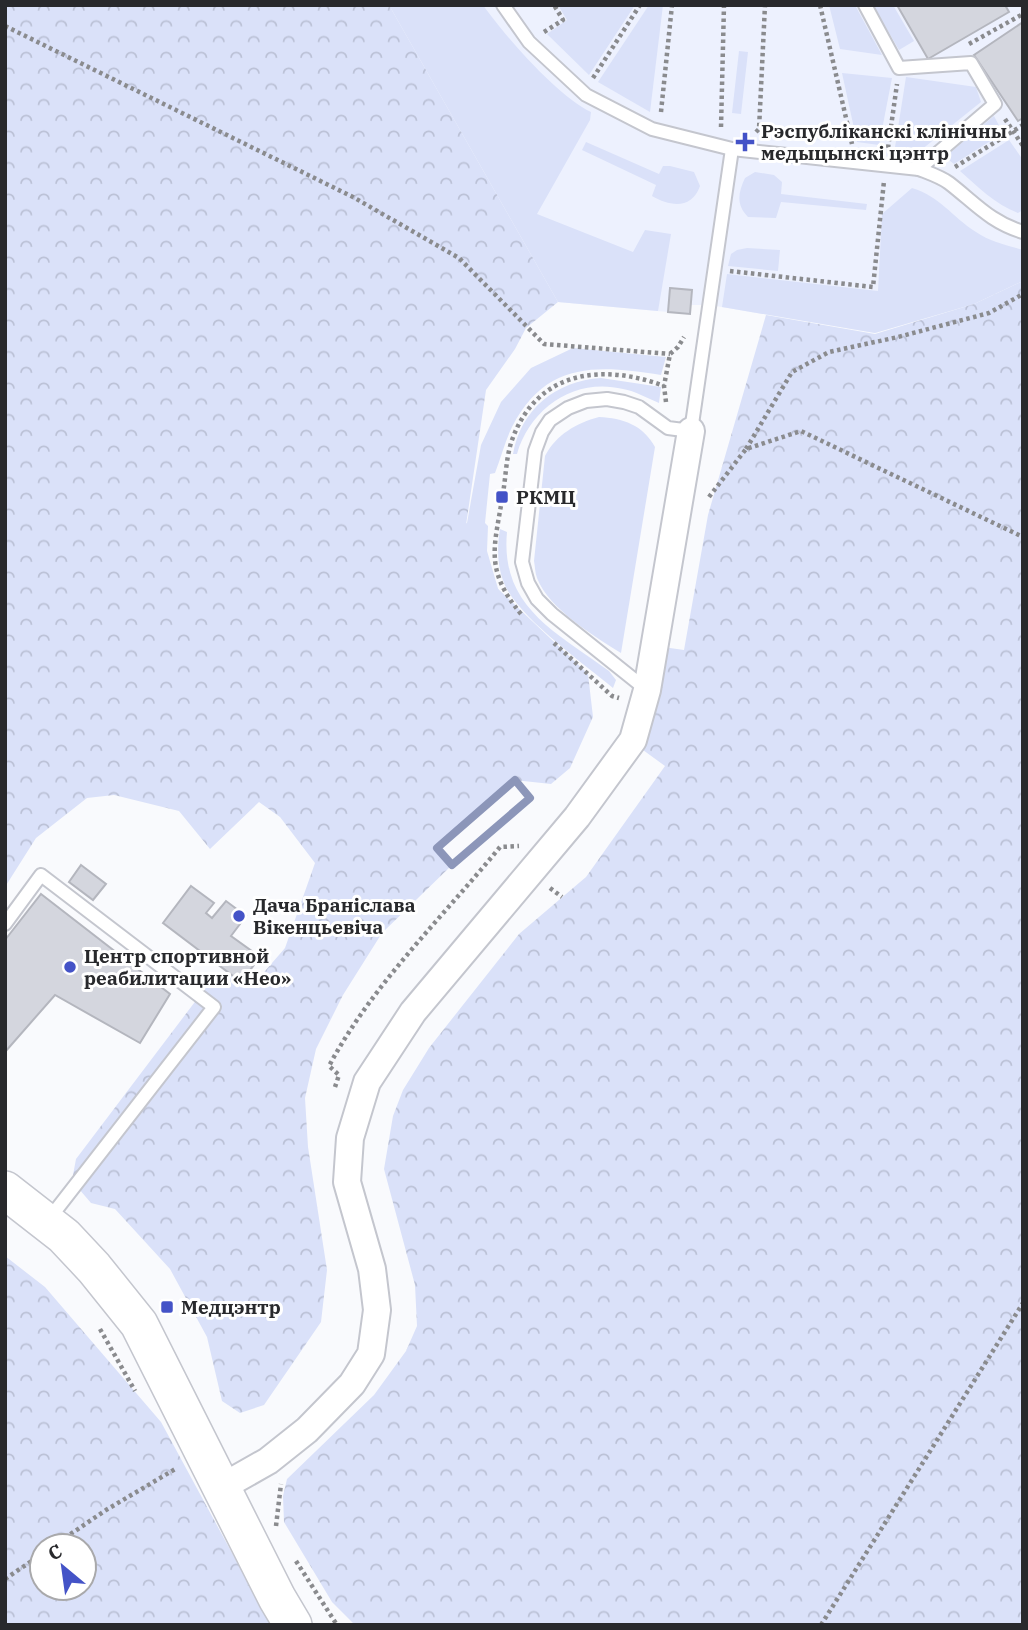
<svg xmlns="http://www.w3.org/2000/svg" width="1028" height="1630" font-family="'IBM Plex Serif',serif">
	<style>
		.built { fill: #edf1fe }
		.green { fill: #dae1f9 }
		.forest { fill: url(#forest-crowns); fill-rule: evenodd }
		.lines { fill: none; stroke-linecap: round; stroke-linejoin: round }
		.stream { stroke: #8c96b9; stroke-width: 8 }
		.building { fill: #d4d6de; stroke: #b4b6be; stroke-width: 2 }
		.lane-casing { stroke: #c4c6ce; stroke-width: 16 }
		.street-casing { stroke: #c4c6ce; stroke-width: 30 }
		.secondary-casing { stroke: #c4c6ce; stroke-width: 40 }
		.path { stroke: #8a8b8e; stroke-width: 4.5; stroke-dasharray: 3.5 3.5; stroke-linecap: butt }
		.lane { stroke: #fff; stroke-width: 12 }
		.street { stroke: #fff; stroke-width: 26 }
		.secondary { stroke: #fff; stroke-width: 37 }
		.poi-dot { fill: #4453c7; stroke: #fff; stroke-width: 2.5 }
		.labels { text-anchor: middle; stroke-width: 6; stroke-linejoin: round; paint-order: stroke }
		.poi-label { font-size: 19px; font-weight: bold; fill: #28292c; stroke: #fff; text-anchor: start }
	</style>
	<defs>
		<pattern id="forest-crowns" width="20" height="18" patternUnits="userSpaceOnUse" patternTransform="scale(1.75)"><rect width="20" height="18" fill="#dae1f9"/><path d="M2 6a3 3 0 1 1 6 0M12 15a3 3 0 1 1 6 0" fill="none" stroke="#bbc1d6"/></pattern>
	</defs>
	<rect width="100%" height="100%" fill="#f9fafd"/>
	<path class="built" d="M389,5h634v273l-49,26 -99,29 -165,-28h-19l-1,9 -132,-12z"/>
	<g class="green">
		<path d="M389,5h94c22,31 75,92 108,107l-1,8 -53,94 96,38 12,-22 26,4 -13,77 -100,-9z"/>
		<path d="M558,5h77l-46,70 -42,-41 20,-14z"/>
		<path d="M649,5h14l-13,107 -52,-30z"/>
		<path d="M829,5h26l27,50 -42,-6z"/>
		<path d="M873,5h20l21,36 -15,9z"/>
		<path d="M739,51l9,1 -7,62 -9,-1z"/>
		<path d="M842,73l50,5 -13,67 -22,-3z"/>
		<path d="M906,77l70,10 5,15 -60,48 -26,-3z"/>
		<path d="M994,116l9,17 -49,31 -9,-7z"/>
		<path d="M1009,140l14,20v50l-5,3c-23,-9 -40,-26 -58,-42z"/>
		<path d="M586,142l73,32 4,-8h7l24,6 6,14c-8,23 -29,21 -48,10l4,-11 -74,-35z"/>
		<path d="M755,172l19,3 8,7 -1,12 86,10 -1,6 -85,-8 -5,16 -28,-1c-12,-12 -10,-24 -3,-39z"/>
		<path d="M912,188c29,9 39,28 64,44 14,10 31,13 47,18v31l-49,23 -99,29 -153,-26 5,-33 151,17 4,-77z"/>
		<path d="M747,248l33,2 -2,21 -50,-5 3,-12 6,-4z"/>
		<path d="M573,348l93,9 -5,18c-64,-10 -115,-14 -149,52 -7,14 -11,31 -17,46l-5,1 -5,49 3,3 -1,25 15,51 -41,-77 6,-2 14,-78 20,-43 30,-34z"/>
		<path d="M601,378l60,9 -2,16c-12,-5 -24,-12 -36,-14 -48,-12 -93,19 -106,65h-4c8,-45 43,-73 88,-76z"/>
		<path d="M599,417c24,1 44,8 56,30l-34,206c-27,-17 -72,-44 -84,-75 -2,-5 -2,-12 -3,-17l11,-105c11,-21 31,-33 54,-39z"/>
		<path d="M500,529l7,3c-7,75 49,100 102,139l7,9 -3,8c-29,-24 -96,-72 -109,-105 -7,-17 -7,-36 -4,-54z"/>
	</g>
	<g class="forest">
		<path d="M5,5h384l169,297 -32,26 -11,21 -29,41 -20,135 28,60 94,89 5,43 -23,51 -19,16 -37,-4 -77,68 15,17 -70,68 -39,62 -27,54 -11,49 3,49 19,123 -6,52 -57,83 -24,8 -18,-12 -15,-64 -37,-68 -55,-60 -24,-6 -12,-14 -6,-14 3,-16 140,-185 18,-3 25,7 26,-30 30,-85 -35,-46 -21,-15 -49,47 -31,-38 -65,-16 -27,3 -51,40 -31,49z"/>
		<path d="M1023,281v1344h-668l-23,-23 -48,-80 -1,-26 4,-17 87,-84 32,-44 11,-25 -2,-41 -31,-116 9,-53 10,-26 26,-42 90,-114 67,-57 79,-111 -22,-16 20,-103 21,3 24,-135 58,-200 109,19 99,-30z"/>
		<path d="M5,1256l40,31 116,135 110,203h-266zM42,1546h42v42h-42z"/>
	</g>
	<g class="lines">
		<path class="stream" d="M515,780l15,18 -78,67 -15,-17z"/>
	</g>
	<g class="building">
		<path d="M897,5h108l4,7 -81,47z"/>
		<path d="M1023,22v96l-5,3 -44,-66z"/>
		<path d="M670,288l22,2 -2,24 -22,-2z"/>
		<path d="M81,865l25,19 -13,16 -24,-18z"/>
		<path d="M191,886l23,17 -8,10 6,5 14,-17 20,15 -15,20 29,21 -19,25 -78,-59z"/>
		<path d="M41,894l129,100 -30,49 -85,-48 -50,57v-112z"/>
	</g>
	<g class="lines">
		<defs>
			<g id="lane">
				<path d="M503,5l26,37 57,53 66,34 80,20 187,20c10,4 22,8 30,14 26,20 41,39 74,49"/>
				<path d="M865,5l34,63 72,-5 24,41 -76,65"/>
				<path d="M647,690l-95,-76 -15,-15 -9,-16 -6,-21 13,-111 7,-19 8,-12 18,-12 18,-7 21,-2 17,3 15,5 29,21 23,3 41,-282"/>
				<path d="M5,924l36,-49 173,132 -165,212"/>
			</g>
			<path id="street" d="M222,1487l46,-26 39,-31 45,-46 19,-30 6,-44 -5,-41 -25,-87 3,-44 17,-56 46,-70 164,-195 56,-77 14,-50 44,-259"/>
			<path id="secondary" d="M5,1190l59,46 30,32 45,56 138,274 16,27"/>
		</defs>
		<use href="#lane" class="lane-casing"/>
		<use href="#street" class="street-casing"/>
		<use href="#secondary" class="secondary-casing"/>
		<g class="path">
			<path d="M820,5l32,139"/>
			<path d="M5,26l348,171 106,61 85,86 126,10"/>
			<path d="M544,32l19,-12 -9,-15"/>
			<path d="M969,44l54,-30"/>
			<path d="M593,78l47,-73"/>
			<path d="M661,112l11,-107"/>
			<path d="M1005,119l18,27"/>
			<path d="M721,127l3,-122"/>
			<path d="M756,132l3,-3 6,-124"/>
			<path d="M888,148l9,-64"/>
			<path d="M955,167l68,-42"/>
			<path d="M730,271l143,16 11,-106"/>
			<path d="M666,402l-2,-16 6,-32 8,-7 6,-10"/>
			<path d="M746,449l46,-77 37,-20 69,-15 91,-24 34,-19"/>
			<path d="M709,497l37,-48 55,-18 222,106"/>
			<path d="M521,614c-38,-46 -26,-68 -18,-121 3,-17 3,-36 9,-53 25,-70 91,-77 152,-54"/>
			<path d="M554,643l58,53 7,2"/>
			<path d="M550,888l12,9"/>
			<path d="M335,1087l4,-12 -10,-9c43,-81 113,-148 171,-219l19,-1"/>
			<path d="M100,1329l35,62"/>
			<path d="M276,1526l5,-42"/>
			<path d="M53,1546l53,-36 71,-42"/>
			<path d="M296,1561l41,64"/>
			<path d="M5,1579l37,-25"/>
			<path d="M821,1625l202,-322"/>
		</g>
		<use href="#lane" class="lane"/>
		<use href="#street" class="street"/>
		<use href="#secondary" class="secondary"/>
	</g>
	<g class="poi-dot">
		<path d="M741.5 131.5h7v7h7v7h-7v7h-7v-7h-7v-7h7z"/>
		<rect x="495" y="490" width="14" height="14" rx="3.5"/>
		<circle cx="239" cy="916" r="7"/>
		<circle cx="70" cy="967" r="7"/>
		<rect x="160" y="1300" width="14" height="14" rx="3.5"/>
	</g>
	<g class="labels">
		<g class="poi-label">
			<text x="761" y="138">Рэспубліканскі клінічны<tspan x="761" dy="22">медыцынскі цэнтр</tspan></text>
			<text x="516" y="504">РКМЦ</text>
			<text x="253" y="912">Дача Браніслава<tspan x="253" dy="22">Вікенцьевіча</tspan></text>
			<text x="84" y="963">Центр спортивной<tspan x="84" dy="22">реабилитации «Нео»</tspan></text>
			<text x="181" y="1314">Медцэнтр</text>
		</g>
	</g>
	<rect width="1028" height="1630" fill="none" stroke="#28292c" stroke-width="14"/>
	<g transform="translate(63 1567) rotate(331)"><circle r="33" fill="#ffffff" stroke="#a9a9ab" stroke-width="2"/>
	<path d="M0-5L12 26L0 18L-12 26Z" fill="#4453c7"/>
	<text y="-10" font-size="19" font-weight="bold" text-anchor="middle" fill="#28292c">С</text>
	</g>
</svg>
